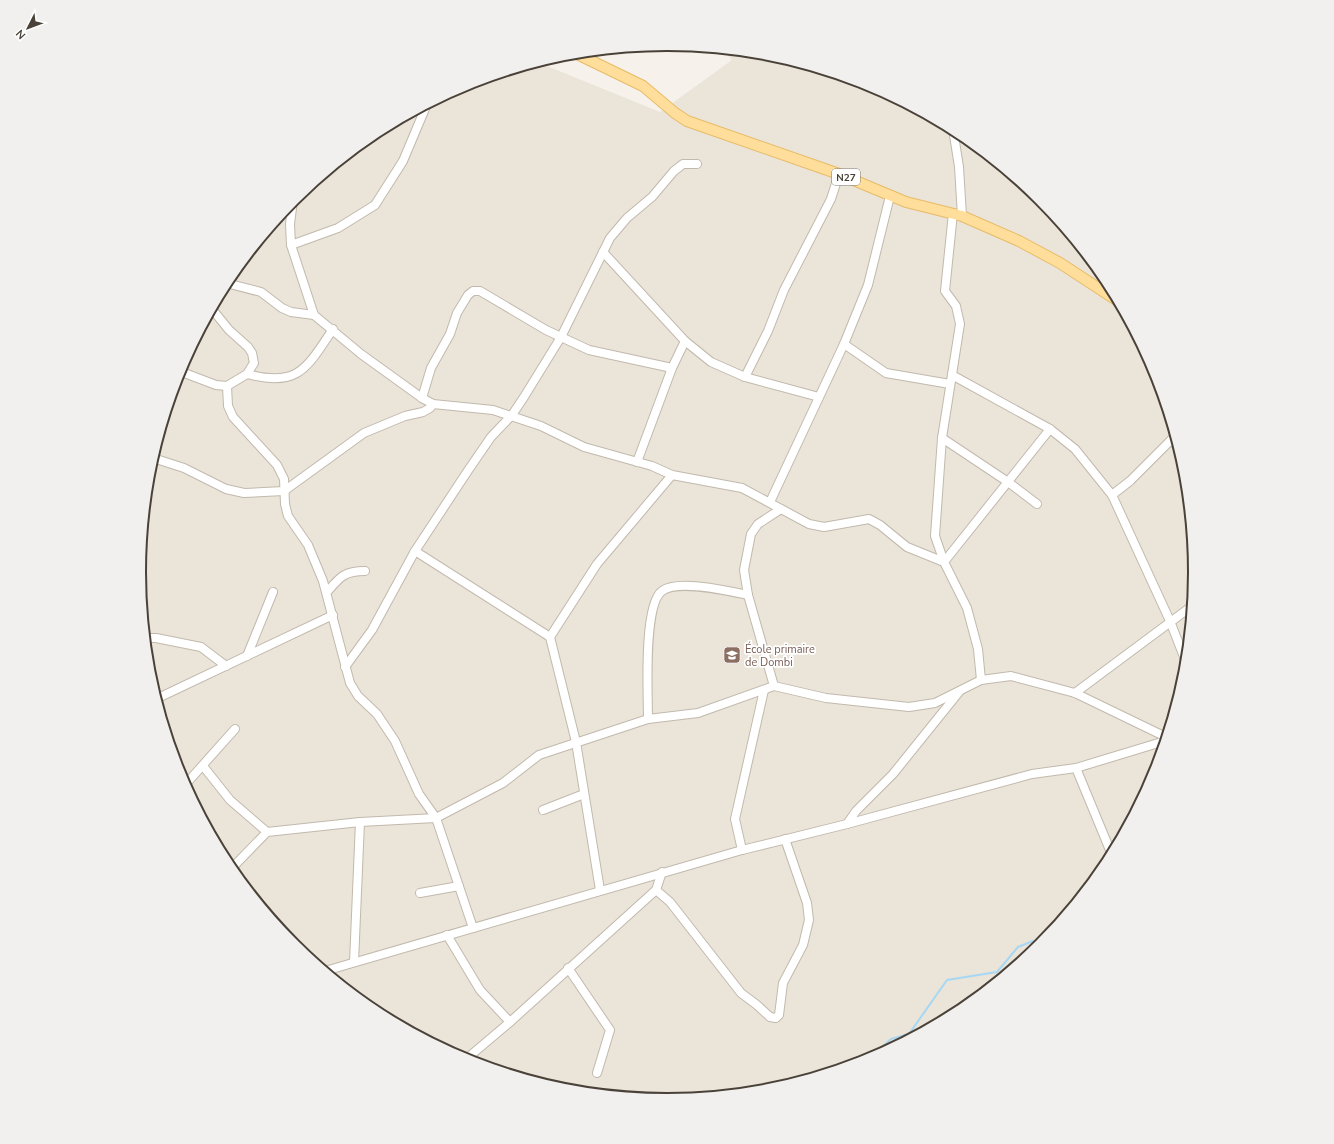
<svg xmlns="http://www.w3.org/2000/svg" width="1334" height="1144" font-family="'Nunito Sans',sans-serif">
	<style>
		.residential { fill: #eae4d9 }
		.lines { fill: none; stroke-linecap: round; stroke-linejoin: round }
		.stream { stroke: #a7d7f3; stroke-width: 2 }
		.minor-casing { stroke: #c2b9ad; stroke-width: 10 }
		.major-casing { stroke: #e7bb67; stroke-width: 12 }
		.minor { stroke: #fff; stroke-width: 8 }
		.major { stroke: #ffde9b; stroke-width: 10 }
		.labels { text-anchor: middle; stroke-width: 3.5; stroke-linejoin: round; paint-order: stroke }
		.shield { fill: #fff; stroke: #807b74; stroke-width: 1 }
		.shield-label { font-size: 10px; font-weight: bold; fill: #4a4238 }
		.education-label { font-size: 11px; fill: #785e54; stroke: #fff; text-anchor: start }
		.rim { fill: none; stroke: #4a4238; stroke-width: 2 }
	</style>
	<rect width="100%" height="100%" fill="#f6f2eb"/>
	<path class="residential" d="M723,50l47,4 99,30 92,49 80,66 65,80 49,91 30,99 10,103 -10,103 -30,99 -49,92 -66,80 -80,65 -91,49 -99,30 -103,10 -103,-10 -99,-30 -92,-49 -80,-66 -65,-80 -49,-91 -30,-99 -10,-103 10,-103 30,-99 49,-92 66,-80 80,-65 91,-49 72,-22 123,50 72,-52z"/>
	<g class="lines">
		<path class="stream" d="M832,1071l8,-6 39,-15 12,-11 18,-5 38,-54 50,-8 21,-25 15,-6 9,2"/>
		<defs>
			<g id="minor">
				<path d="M953,129l6,38 3,49"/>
				<path d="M293,200l-3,24 1,21 23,70"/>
				<path d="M953,213l-8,78 11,15 4,18 -18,114 -7,98 9,26 23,46 11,41 3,31"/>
				<path d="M291,245l47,-17 37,-23 28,-44 24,-57"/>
				<path d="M603,252l82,89 26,21 34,15 74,20"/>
				<path d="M226,283l35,9 21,16 9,4 23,3 47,39 61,44 11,6 60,6 48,16 43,21 68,19 20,9 70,13 67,36 15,3 45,-8 11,6 27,22 37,15 106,-133"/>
				<path d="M844,344l42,29 64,11"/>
				<path d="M179,371l37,14 11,1 20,-12 7,-11 -2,-10 -4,-6 -19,-17 -17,-21"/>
				<path d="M247,374c51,14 60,-6 86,-45"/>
				<path d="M952,375l98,54 25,20 37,46 58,126 16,41"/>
				<path d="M745,377l23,-46 16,-41 47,-91 8,-25"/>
				<path d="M227,386l1,20 5,11 44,48 7,14 1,25 3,12 20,29 15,36 27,102 8,13 19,18 18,27 24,53 17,24 37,110"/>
				<path d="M422,398l9,-30 19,-34 7,-21 11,-18 5,-4h7l66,39 43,20 83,18"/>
				<path d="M942,438l66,44 29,22"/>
				<path d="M1171,440l7,7"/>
				<path d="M153,458l31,10 42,21 18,4 40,-2 80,-58 41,-17 18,-4 7,-4 3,-4"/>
				<path d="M637,462l35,-94 13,-27"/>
				<path d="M1112,495l18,-14 45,-45"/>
				<path d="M770,502l74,-158 24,-59 22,-89"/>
				<path d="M415,551l135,86 26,105 24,148"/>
				<path d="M327,592c13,-15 17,-21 38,-21"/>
				<path d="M748,595l-4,-25 7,-36 7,-10 23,-15"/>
				<path d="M550,637l47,-73 75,-89"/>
				<path d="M146,638h10l45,9 25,19"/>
				<path d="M247,656l26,-64"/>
				<path d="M345,667l27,-37 43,-79 52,-79 24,-35 21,-22 12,-18 37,-60 49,-99 17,-20 25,-21 22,-26 9,-7h14"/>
				<path d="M1075,693l117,-87"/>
				<path d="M156,699l177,-84"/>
				<path d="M648,719c0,-23 -5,-114 14,-128 16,-12 67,0 86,4l26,91"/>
				<path d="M203,766l27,34 37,32"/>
				<path d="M1076,768l36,87"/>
				<path d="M185,785l50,-56"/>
				<path d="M543,810l41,-16"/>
				<path d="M847,824l9,-13 37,-37 66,-82"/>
				<path d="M742,850l-7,-31 29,-129"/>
				<path d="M231,869l36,-37 93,-10 76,-4 67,-35 36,-28 109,-36 50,-6 76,-27 52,12 83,9 26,-4 46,-23 30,-4 64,17 91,44"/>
				<path d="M656,890l14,12 71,91 16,12 13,12 6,1 3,-3 4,-32 20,-38 6,-25 -2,-17 -22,-64"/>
				<path d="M420,893l39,-7"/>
				<path d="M447,935l33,55 30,32"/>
				<path d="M354,962l6,-140"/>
				<path d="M568,968l42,62 -13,43"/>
				<path d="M325,971l417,-121 105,-26 185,-50 44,-6 89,-27"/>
				<path d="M465,1060l45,-38 146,-132 6,-18"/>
			</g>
			<path id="major" d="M575,53l68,33 32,27 12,8 152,53 67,28 56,14 57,25 41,22 58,38"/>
		</defs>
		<use href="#minor" class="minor-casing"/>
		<use href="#major" class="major-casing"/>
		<use href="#minor" class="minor"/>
		<use href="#major" class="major"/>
	</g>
	<defs>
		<symbol id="school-square" viewBox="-11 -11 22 22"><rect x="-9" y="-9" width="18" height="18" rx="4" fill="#8d6e63" stroke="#fff"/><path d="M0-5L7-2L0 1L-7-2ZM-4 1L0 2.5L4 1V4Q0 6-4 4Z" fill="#fff"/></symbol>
	</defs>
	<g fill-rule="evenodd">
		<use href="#school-square" x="722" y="645" width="20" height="20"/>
	</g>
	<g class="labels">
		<rect class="shield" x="832" y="169" width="28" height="16" rx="3"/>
		<g class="shield-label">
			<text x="846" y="181">N27</text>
		</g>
		<g class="education-label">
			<text x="745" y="653">École primaire<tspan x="745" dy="13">de Dombi</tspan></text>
		</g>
	</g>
	<path d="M0 0H1334V1144H0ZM146 572a521 521 0 1 1 1042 0a521 521 0 1 1-1042 0Z" fill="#f1f0ef" fill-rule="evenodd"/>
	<path class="rim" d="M146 572a521 521 0 1 1 1042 0a521 521 0 1 1-1042 0Z"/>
	<g transform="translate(28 28) rotate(228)" stroke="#ffffff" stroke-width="3" paint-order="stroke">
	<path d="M0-3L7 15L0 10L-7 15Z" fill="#4a4238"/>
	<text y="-6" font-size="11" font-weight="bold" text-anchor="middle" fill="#4a4238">N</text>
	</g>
</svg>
